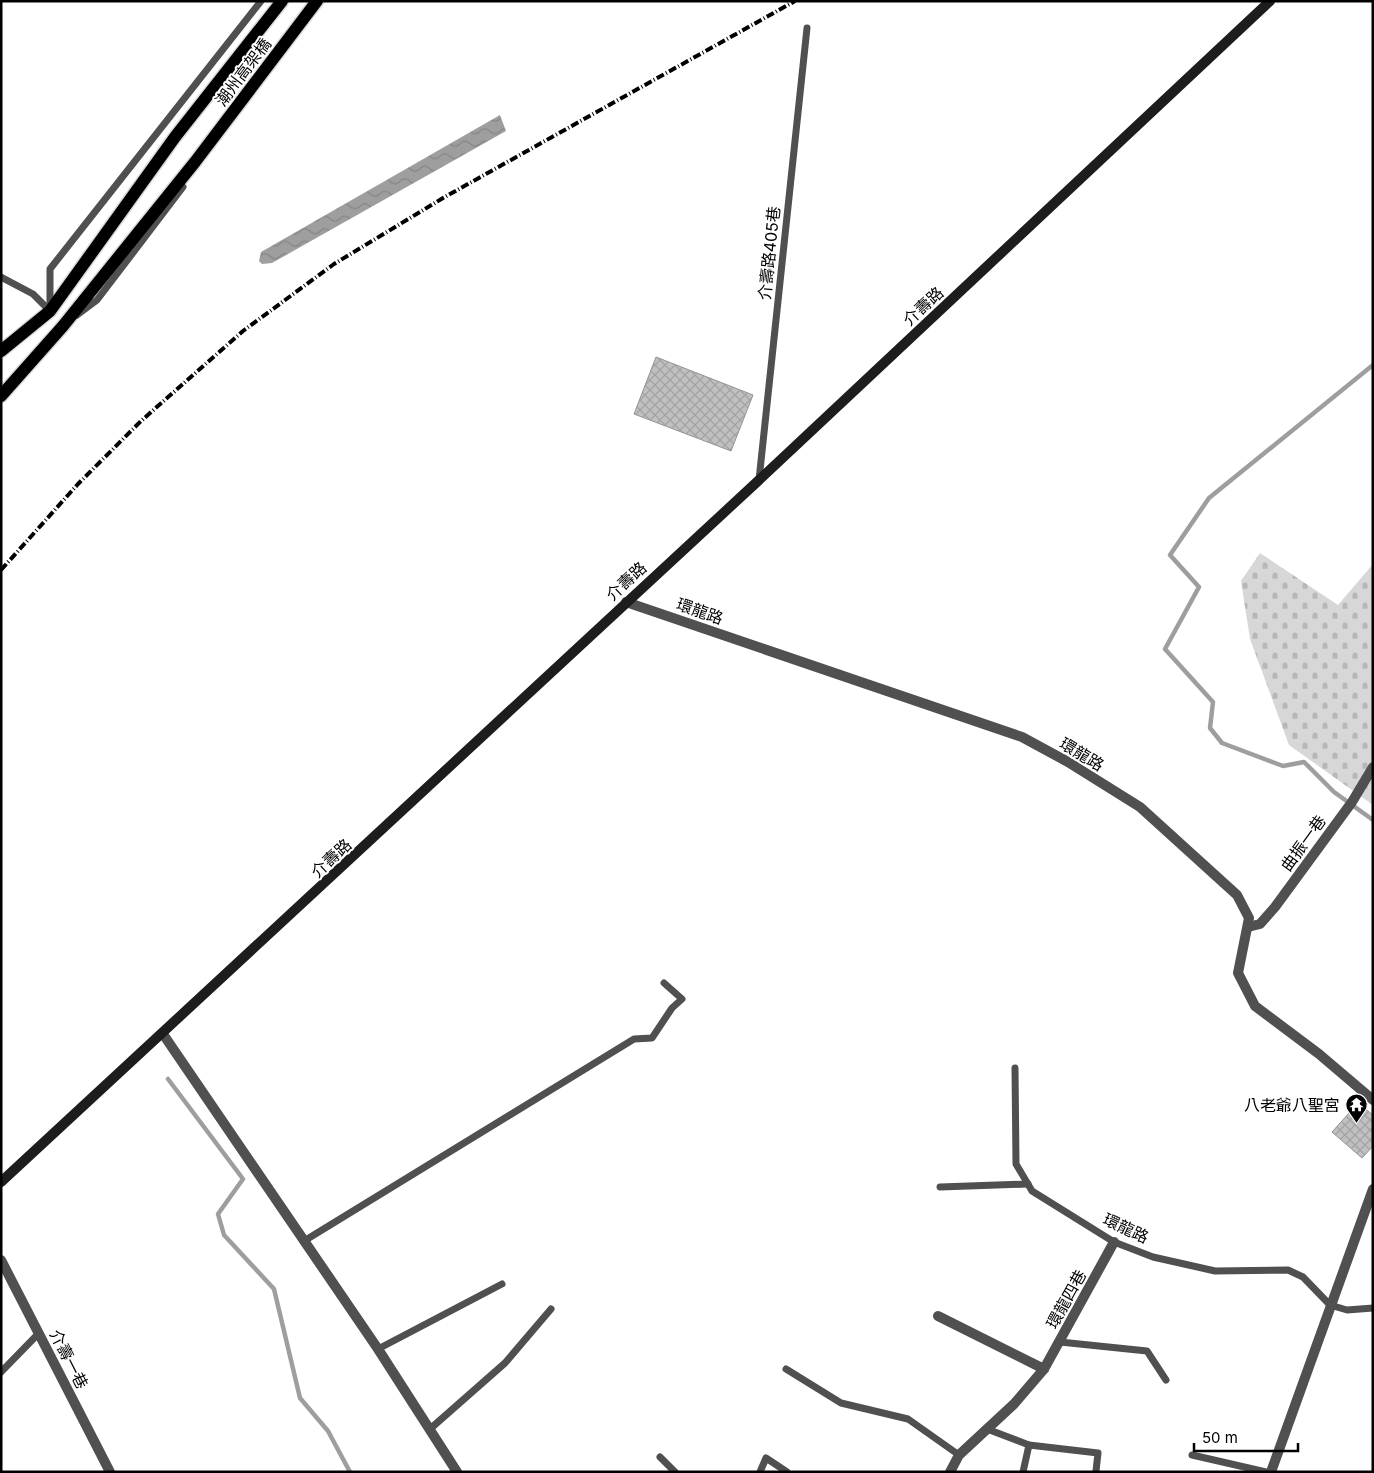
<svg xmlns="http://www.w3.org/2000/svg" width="1374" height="1473" font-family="Inter,'Noto Sans TC',sans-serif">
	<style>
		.cemetery { fill: url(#cemetery-stones) }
		.water { fill: url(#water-waves) }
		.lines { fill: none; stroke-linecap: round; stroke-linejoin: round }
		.stream { stroke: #9e9e9e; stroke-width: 4.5 }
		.building { fill: url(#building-cross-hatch); stroke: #949494 }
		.primary-casing { stroke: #dbdbdb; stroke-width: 15 }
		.service { stroke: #505050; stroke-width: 7 }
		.minor { stroke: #505050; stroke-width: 10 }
		.secondary { stroke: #1d1d1d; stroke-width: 10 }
		.primary { stroke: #000; stroke-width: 12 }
		.rail { stroke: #000; stroke-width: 4; stroke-dasharray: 8 2.5 1 2.5; stroke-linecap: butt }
		.labels { text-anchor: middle; stroke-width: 4; stroke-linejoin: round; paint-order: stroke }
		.street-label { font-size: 16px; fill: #000; stroke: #fff }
		.poi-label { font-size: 16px; fill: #000; stroke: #fff; text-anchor: end }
	</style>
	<defs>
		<pattern id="cemetery-stones" width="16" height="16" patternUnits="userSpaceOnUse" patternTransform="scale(1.25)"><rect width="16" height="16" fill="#d7d7d7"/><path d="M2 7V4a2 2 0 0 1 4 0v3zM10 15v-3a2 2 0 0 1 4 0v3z" fill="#b7b7b7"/></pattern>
		<pattern id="water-waves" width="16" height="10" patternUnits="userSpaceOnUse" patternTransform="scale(1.25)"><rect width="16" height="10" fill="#9e9e9e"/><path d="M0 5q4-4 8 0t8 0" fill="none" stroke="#868686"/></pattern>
		<pattern id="building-cross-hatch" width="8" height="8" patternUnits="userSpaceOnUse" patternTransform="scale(1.25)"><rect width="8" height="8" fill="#c0c0c0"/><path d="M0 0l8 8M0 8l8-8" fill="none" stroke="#a3a3a3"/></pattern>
	</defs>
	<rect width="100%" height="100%" fill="#fff"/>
	<path class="cemetery" d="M1260,553l78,52 35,-41v241l-84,-60 -39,-106 -9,-58z"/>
	<path class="water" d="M500,115l6,16 -234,132 -10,1 -3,-3 2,-9z"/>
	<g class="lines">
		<g class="stream">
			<path d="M1373,365l-164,133 -39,57 29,32 -34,62 48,53 -3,26 12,15 61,23 21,-4 30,30 39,28"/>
			<path d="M168,1079l75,100 -25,35 6,21 50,54 26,109 28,33 22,41"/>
		</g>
	</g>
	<g class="building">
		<path d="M656,357l97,38 -22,56 -97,-37z"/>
		<path d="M1358,1103l15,12v31l-11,12 -30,-26z"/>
	</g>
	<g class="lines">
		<defs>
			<g id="primary">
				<path d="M1,351l49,-40 125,-174 107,-136"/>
				<path d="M1,396l62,-70 132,-164 122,-161"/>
			</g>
		</defs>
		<use href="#primary" class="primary-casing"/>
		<g class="service">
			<path d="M1,277l32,17 17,17"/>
			<path d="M50,309v-40l211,-268"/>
			<path d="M77,315l20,-15 86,-113"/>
			<path d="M759,480l48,-452"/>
			<path d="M1015,1068l1,96 16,27 82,51 39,15 62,14 73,-1 15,7 27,28 17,5 26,-2"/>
			<path d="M940,1187l88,-3"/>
			<path d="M304,1241l330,-202 18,-1 20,-30 10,-9 -18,-16"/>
			<path d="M1060,1342l87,9 19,29"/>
			<path d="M378,1349l124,-65"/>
			<path d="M786,1369l55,34 67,16 51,36"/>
			<path d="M1,1372l38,-39"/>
			<path d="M430,1429l75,-66 46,-54"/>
			<path d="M987,1429l42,16 69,8 -2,18"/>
			<path d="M1192,1455l74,17"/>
			<path d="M660,1457l15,15"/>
			<path d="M760,1472l6,-14 21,14"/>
			<path d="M1023,1472l6,-27"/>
		</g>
		<g class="minor">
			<path d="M626,602l396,135 46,25 72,45 97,88 12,23 -11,55 17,33 64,48 54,46"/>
			<path d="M1248,927l12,-3 15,-17 77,-105 21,-35"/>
			<path d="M163,1034l215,315 79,123"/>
			<path d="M1,1260l109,212"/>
			<path d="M938,1316l106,53"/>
			<path d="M950,1472l9,-17 55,-51 30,-35 70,-127"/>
			<path d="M1271,1472l102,-283"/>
		</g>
		<path class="secondary" d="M1,1182l757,-701 512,-480"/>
		<use href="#primary" class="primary"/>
		<path class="rail" d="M1,570l77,-86 63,-63 102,-90 91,-67 109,-66 352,-197"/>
	</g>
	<defs>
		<symbol id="temple-pin" viewBox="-11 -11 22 30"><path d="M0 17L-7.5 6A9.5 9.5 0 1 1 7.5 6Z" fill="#000" stroke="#fff"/><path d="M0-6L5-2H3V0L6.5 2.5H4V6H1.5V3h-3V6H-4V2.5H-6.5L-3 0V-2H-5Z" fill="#fff"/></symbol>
	</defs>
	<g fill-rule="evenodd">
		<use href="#temple-pin" x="1344" y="1092" width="25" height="34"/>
	</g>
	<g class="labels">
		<g class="street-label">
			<text transform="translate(243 72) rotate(-53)" y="6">潮州高架橋</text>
			<text transform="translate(769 253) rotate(-84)" y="6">介壽路405巷</text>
			<text transform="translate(923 306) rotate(-43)" y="6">介壽路</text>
			<text transform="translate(626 581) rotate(-43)" y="6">介壽路</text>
			<text transform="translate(700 611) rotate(19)" y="6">環龍路</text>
			<text transform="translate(1082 754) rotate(31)" y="6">環龍路</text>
			<text transform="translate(1303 843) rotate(-54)" y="6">曲振一巷</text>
			<text transform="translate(331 858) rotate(-43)" y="6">介壽路</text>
			<text transform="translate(1126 1228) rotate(25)" y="6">環龍路</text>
			<text transform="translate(1066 1299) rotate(-61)" y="6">環龍四巷</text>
			<text transform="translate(69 1359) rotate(63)" y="6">介壽一巷</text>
		</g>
		<g class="poi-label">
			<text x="1340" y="1111">八老爺八聖宮</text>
		</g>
	</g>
	<rect width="1374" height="1473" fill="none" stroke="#000000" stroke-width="5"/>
	<path d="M1194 1443v8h104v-8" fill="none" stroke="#000000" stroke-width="2.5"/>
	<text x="1202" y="1443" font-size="15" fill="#000000" stroke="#ffffff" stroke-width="4" paint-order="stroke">50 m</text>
</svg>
